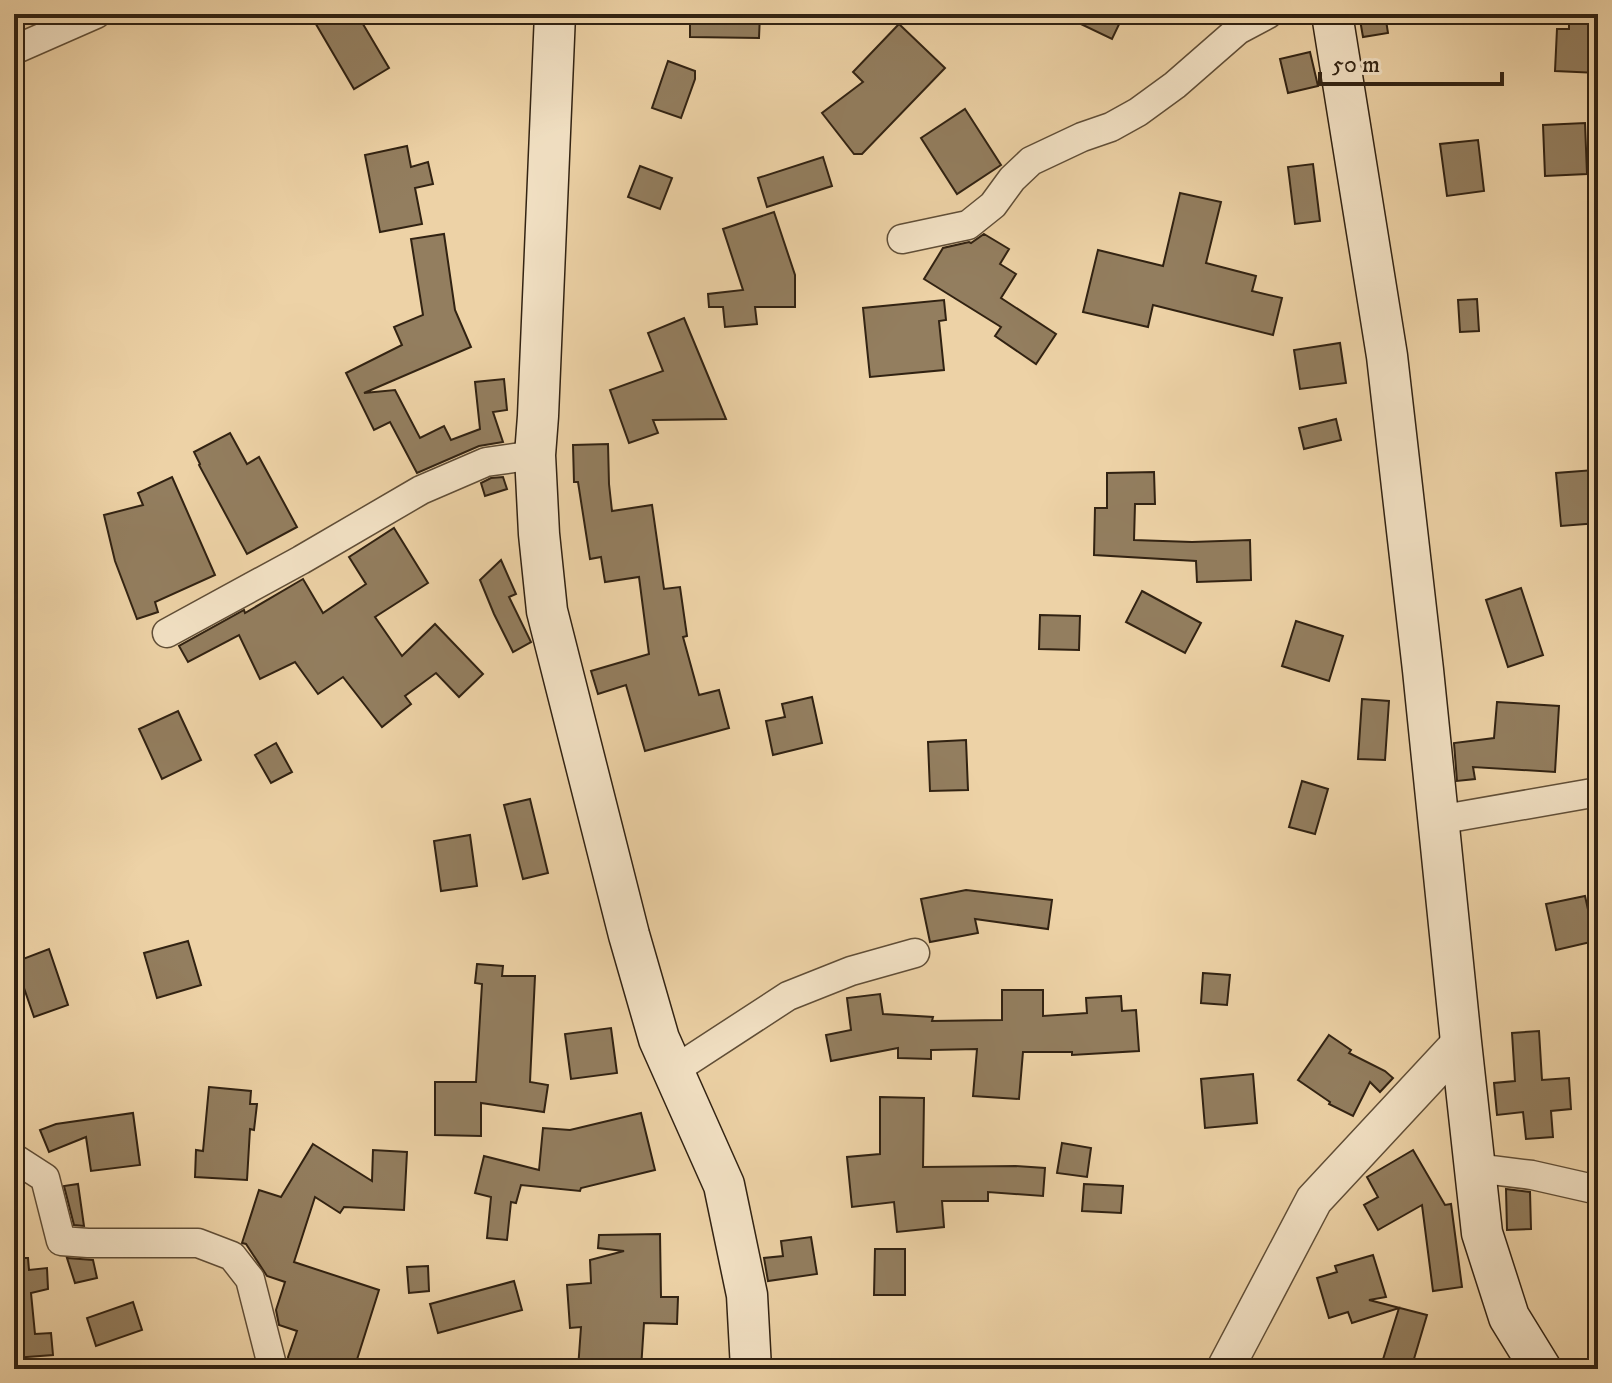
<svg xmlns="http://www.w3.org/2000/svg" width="1612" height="1383" font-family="'IM FELL DW Pica',serif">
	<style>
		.building { fill: #937e5f; stroke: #312212; stroke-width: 2 }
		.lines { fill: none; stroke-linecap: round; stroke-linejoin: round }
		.minor-casing { stroke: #604e37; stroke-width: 31 }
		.tertiary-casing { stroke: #604e37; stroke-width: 39 }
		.secondary-casing { stroke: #312212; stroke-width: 43 }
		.minor { stroke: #f3e2c5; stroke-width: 28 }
		.tertiary { stroke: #f3e2c5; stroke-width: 36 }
		.secondary { stroke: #f3e2c5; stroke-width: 40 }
	</style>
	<rect width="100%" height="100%" fill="#edd2a6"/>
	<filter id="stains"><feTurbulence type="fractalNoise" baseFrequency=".0025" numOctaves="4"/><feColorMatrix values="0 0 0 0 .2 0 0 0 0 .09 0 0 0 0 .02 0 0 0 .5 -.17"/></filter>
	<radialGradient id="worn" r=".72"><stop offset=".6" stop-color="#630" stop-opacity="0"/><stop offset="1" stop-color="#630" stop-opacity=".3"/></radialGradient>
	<g class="building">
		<path d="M310,14h47l32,54 -35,21z"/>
		<path d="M690,14h70l-1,24 -69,-1z"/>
		<path d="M1060,14h64l-12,25z"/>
		<path d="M1359,14h26l3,19 -25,4z"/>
		<path d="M1569,14h29v59l-43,-2 2,-42h12z"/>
		<path d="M899,24l46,44 -83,86h-8l-32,-41 41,-31 -10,-10z"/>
		<path d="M1310,52l8,34 -30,7 -8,-34z"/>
		<path d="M668,61l27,10v8l-14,39 -29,-10z"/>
		<path d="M965,109l36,56 -44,29 -36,-56z"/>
		<path d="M1585,123l2,51 -42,2 -2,-51z"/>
		<path d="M1478,140l6,51 -37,5 -7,-52z"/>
		<path d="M407,146l4,21 17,-5 5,22 -18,4 7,36 -42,8 -15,-77z"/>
		<path d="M823,157l9,29 -65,21 -9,-29z"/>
		<path d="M1313,164l7,57 -25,3 -7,-57z"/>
		<path d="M640,166l32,12 -12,31 -32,-12z"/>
		<path d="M1180,193l41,9 -15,61 50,13 -4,15 30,7 -9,37 -120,-30 -5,22 -65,-15 15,-62 65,16z"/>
		<path d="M774,212l21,63v32h-40l2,17 -32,3 -2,-20h-14l-1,-13 35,-4 -20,-61z"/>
		<path d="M444,234l11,76 16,37 -107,46 31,-3 25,48 24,-12 7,14 29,-11 -5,-47 29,-3 3,31 -14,2 10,30 -24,4 -62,27 -27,-51 -16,8 -28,-57 56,-28 -8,-18 29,-12 -12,-76z"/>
		<path d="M984,234l25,15 -9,15 16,10 -15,24 55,36 -20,30 -41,-28 6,-9 -77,-48 19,-31 26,-6 2,1z"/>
		<path d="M1477,299l2,32 -19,1 -2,-32z"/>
		<path d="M944,300l2,20 -7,1 5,49 -74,7 -7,-69z"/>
		<path d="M684,318l42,101 -73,1 5,13 -29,10 -19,-53 53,-19 -15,-38z"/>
		<path d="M1340,343l6,40 -46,6 -6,-39z"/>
		<path d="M1336,419l5,21 -37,9 -5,-21z"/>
		<path d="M230,433l17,31 12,-7 38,70 -50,27 -48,-89 1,-1 -6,-12z"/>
		<path d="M608,444l1,40 3,27 40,-6 12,84 16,-2 7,49 -4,1 16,58 20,-5 10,38 -84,23 -19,-66 -28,9 -7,-23 58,-17 -10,-77 -34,5 -4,-25 -11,2 -12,-77h-4l-1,-37z"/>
		<path d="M1594,470l4,53 -37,3 -5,-53z"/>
		<path d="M1154,472l1,32h-20l-1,36 58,2 58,-2 1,40 -54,2 -1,-21 -102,-6 1,-47h12v-35z"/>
		<path d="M172,477l43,98 -60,27 3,10 -21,7 -22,-58 -11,-46 39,-10 -5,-12z"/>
		<path d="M503,477l4,12 -22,7 -4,-13 10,-5z"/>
		<path d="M394,528l34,55 -53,34 27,39 33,-32 48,50 -24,23 -23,-24 -31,23 6,8 -29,23 -39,-50 -25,17 -23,-32 -35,17 -21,-44 -51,27 -9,-16 65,-36 1,3 58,-34 20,34 43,-29 -17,-27z"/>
		<path d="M501,560l15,34 -7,3 22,45 -18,10 -19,-38 -14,-34z"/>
		<path d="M1521,588l22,67 -35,12 -22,-67z"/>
		<path d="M1142,591l59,32 -16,30 -59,-31z"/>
		<path d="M1040,615l40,1 -1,34 -40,-1z"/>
		<path d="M1296,621l47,15 -14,45 -47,-15z"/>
		<path d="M812,697l10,46 -49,12 -7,-34 19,-4 -3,-13z"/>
		<path d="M1362,699l27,2 -4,59 -27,-1z"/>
		<path d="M1497,702l62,4 -4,66 -82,-5 2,12 -18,2 -3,-38 40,-5z"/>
		<path d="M178,711l23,49 -39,19 -23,-50z"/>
		<path d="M966,740l2,50 -38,1 -2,-49z"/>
		<path d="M276,743l16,29 -21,11 -16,-28z"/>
		<path d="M1302,781l26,8 -13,45 -26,-7z"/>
		<path d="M530,799l18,74 -25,6 -19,-74z"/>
		<path d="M470,835l7,51 -36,5 -7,-50z"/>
		<path d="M966,890l86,10 -4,29 -73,-10 3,14 -48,9 -9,-43z"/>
		<path d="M1585,896l10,45 -39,9 -10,-46z"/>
		<path d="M188,941l13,44 -44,13 -13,-45z"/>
		<path d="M49,949l19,56 -34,12 -19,-55z"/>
		<path d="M477,964l26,2 -1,10h33l-5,106 18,3 -4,27 -63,-9v33l-46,-1v-53h41l6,-98 -7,-1z"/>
		<path d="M1203,973l27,2 -3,30 -26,-2z"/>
		<path d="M1002,990h41v26l44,-3 -1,-15 35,-2 1,15 14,-1 3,41 -67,4v-3h-49l-4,47 -46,-3 4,-47 -46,1v9l-33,-1v-10l-67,13 -5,-26 25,-5 -4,-32 33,-4 3,20 50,3 -1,4 70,-1z"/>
		<path d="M611,1028l6,45 -46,6 -6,-45z"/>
		<path d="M1539,1031l3,49 27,-2 2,31 -20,2 2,26 -27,2 -3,-27 -26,3 -3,-32 21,-2 -3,-48z"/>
		<path d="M1329,1035l22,15 -2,3 36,18 8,7 -13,14 -10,-10 -17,34 -24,-12 1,-2 -32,-22z"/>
		<path d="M1253,1074l4,49 -52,5 -4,-49z"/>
		<path d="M209,1087l42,4 -1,13h7l-3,26 -4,-1 -3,51 -52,-3 1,-27 7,1z"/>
		<path d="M880,1097l44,1 -1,69 93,-1 29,2 -2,28 -55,-4v9h-46l2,26 -47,5 -3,-30 -42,5 -5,-50 33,-3z"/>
		<path d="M133,1113l7,52 -49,6 -5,-34 -37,15 -9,-22 16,-6z"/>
		<path d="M641,1113l14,57 -74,18 -1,3 -59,-6 -5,18 -5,-1 -4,38 -20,-2 4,-41 -16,-4 9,-37 55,14 4,-42 27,2z"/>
		<path d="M1062,1143l29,5 -4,29 -30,-4z"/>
		<path d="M313,1144l59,37 1,-31 34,2 -3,58 -60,-3 -4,6 -25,-16 -21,65 85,28 -25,79h-64l-2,-12 9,-26 -18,-6 -3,-15 9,-28 -18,-6 -21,-32 -4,-1 17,-53 22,7z"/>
		<path d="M1413,1150l32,55 6,-1 11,83 -29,4 -11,-86 -44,25 -14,-25 14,-8 -11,-20z"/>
		<path d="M78,1184l6,42 -10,-1 -10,-39z"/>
		<path d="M1084,1184l39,2 -2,27 -39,-2z"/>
		<path d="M1506,1189l24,3 1,37 -24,1z"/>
		<path d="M660,1234l1,63h17l-1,27 -33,-1 -3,46h-63l3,-42 -11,1 -3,-43 24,-2 -1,-23 34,-9 -26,-3 1,-13z"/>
		<path d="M811,1237l6,37 -49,7 -4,-23 19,-2 -2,-15z"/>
		<path d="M875,1249h30v46h-31z"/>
		<path d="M1373,1255l13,42 -17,3 58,15 -16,54h-31l19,-61 -47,15 -4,-11 -19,6 -12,-40 20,-6 -2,-6z"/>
		<path d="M14,1258h14l1,12 18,-2 1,21 -17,4 4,41 16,-1 2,22 -39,3z"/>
		<path d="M67,1258l26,2 4,18 -22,5z"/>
		<path d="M428,1266l1,25 -20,2 -2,-26z"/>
		<path d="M514,1281l8,29 -84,23 -8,-29z"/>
		<path d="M133,1302l9,28 -46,16 -9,-28z"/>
	</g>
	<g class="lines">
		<defs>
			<g id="minor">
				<path d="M14,50l82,-36"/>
				<path d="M902,239l66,-14 25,-20 19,-26 19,-18 51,-24 29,-10 27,-15 37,-27 63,-55 30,-16"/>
				<path d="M167,633l134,-73 120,-70 65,-28 49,-7"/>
				<path d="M1438,820l160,-28"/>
				<path d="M673,1071l115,-75 63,-25 64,-18"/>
				<path d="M14,1158l31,20 16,63 27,2h110l34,13 18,23 23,90"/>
				<path d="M1475,1168l57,7 66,15"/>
			</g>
			<path id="tertiary" d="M1225,1369l89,-169 147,-158"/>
			<g id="secondary">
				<path d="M555,14l-17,402 -3,39 4,79 8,77 82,324 30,104 65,146 23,110 4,74"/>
				<path d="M1332,14l55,342 36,314 38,372 21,191 27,84 32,52"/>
			</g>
		</defs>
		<use href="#minor" class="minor-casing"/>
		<use href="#tertiary" class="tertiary-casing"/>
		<use href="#secondary" class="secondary-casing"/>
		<use href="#minor" class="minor"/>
		<use href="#tertiary" class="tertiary"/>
		<use href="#secondary" class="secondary"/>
	</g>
	<rect width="1612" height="1383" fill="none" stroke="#edd2a6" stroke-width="48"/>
	<rect x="16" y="16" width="1580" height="1351" fill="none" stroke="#312212" stroke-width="4"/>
	<rect x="24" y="24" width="1564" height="1335" fill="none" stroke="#312212" stroke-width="2"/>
	<path d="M1320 72v12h182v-12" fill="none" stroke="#312212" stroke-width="4"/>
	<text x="1332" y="72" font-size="24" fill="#312212" stroke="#f3e2c5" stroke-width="6" paint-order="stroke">50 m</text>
	<rect width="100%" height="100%" filter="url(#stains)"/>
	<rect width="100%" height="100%" fill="url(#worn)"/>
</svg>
